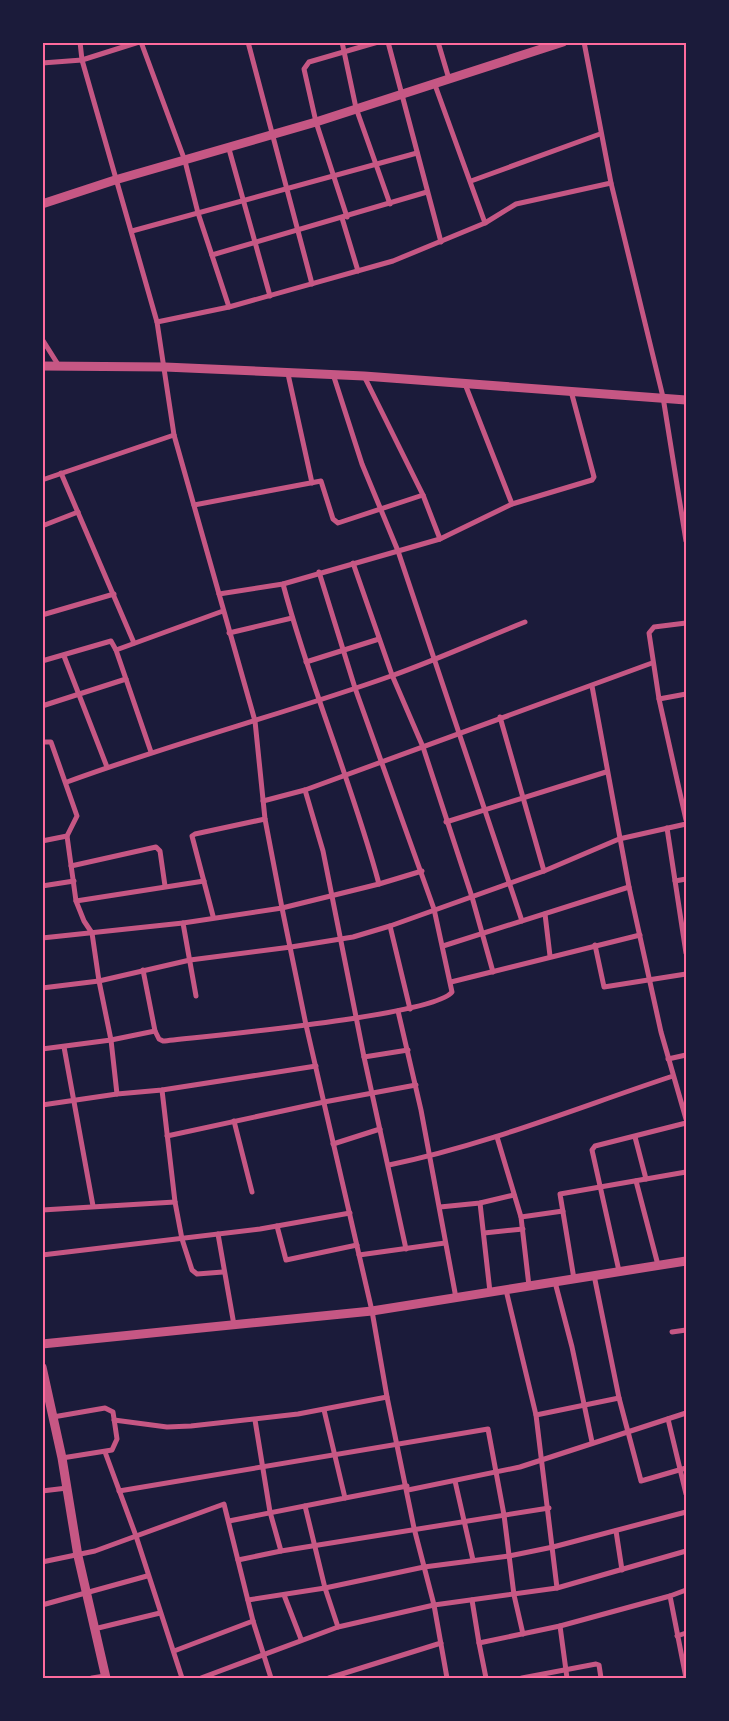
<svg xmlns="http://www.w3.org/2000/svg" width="729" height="1721" font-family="Cabin,sans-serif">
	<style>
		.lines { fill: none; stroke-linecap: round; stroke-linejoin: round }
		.minor { stroke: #c65784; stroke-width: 5 }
		.tertiary { stroke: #c65784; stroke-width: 9 }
		.neatline { fill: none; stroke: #ff6b9d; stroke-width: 2 }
	</style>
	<rect width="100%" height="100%" fill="#1b1b3a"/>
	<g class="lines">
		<g class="minor">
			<path d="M80,42l2,18 75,262 17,113 81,286 10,98 17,89 24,117 66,286 15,86 27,131 20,77 13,73"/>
			<path d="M141,42l44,119 13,52 31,94"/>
			<path d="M248,42l64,242"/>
			<path d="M342,42l14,66 34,96"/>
			<path d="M388,42l53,200"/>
			<path d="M438,42l11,37"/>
			<path d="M584,42l27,141 52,214 23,144"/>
			<path d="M42,63l40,-3 57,-18"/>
			<path d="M435,85l50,138"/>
			<path d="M229,149l41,147"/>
			<path d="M471,181l129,-47"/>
			<path d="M347,217l-31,-95 -12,-53 5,-7 69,-20"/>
			<path d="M342,218l16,53"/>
			<path d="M132,231l285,-78"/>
			<path d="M212,255l215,-63"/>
			<path d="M157,322l72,-15 164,-46 92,-38 31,-19 95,-21"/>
			<path d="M42,339l17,27"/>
			<path d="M288,374l24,109"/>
			<path d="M333,374l29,90 36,87 124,370"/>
			<path d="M364,376l59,119 17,44"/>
			<path d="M465,384l47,120"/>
			<path d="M61,473l73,170"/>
			<path d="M42,480l132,-45"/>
			<path d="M194,505l127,-24 12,38 5,4 85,-28"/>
			<path d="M42,526l36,-14"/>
			<path d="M353,563l39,112 31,72 49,150 21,75"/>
			<path d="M283,584c27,102 69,199 96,300"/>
			<path d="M219,594l64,-10 157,-45 72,-35 80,-24 2,-3 -23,-86"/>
			<path d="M42,615l72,-21"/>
			<path d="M686,623l-32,4 -5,6 10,66 27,-5"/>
			<path d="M229,633l63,-15"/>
			<path d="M116,650l107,-39"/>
			<path d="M64,656l43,111"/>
			<path d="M42,661l69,-20 5,9 35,102"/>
			<path d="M306,662l73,-23"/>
			<path d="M592,686l37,201 32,145 25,87"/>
			<path d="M659,699l27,121"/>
			<path d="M42,706l84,-27"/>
			<path d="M500,717l44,154"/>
			<path d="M42,742h9l26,74 -10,20 -25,5"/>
			<path d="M67,782c106,-39 217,-68 324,-106 45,-16 89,-36 134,-54"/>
			<path d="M305,790l18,61 41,206 42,192"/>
			<path d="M263,801l42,-11 347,-127"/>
			<path d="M446,822l160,-50"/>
			<path d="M667,828l19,125"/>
			<path d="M67,836l9,65 8,20 8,12 7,48 12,59 6,54"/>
			<path d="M71,866l85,-19 4,4 5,35"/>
			<path d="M675,881l11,-2"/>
			<path d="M42,886l32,-5"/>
			<path d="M76,901l128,-20"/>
			<path d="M545,914l5,42"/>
			<path d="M213,916l-21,-80 3,-2 70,-15"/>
			<path d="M390,926l20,83"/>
			<path d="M42,938l141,-15"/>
			<path d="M595,945l9,42 82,-13"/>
			<path d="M443,946l186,-59"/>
			<path d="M143,970l12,61 4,8 4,2c42,-5 271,-25 289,-49l-18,-83 -79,-221 -36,-116"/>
			<path d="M451,982l189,-47"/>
			<path d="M42,988l57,-7 91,-21 101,-13 62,-10 37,-11 154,-55 75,-32 67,-15"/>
			<path d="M196,996l-13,-73 99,-15 97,-24 43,-13"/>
			<path d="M398,1011l23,99 35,188"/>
			<path d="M64,1047l29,159"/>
			<path d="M42,1049l69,-9 44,-9"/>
			<path d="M364,1057l44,-7"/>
			<path d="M668,1059l18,-4"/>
			<path d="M162,1090l13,112 7,37 10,31 5,4 26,-2"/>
			<path d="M42,1105l75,-11 45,-4 154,-24"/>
			<path d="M234,1121l18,71"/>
			<path d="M167,1136l157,-34 92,-17"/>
			<path d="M497,1137l24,80 8,69"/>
			<path d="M635,1137l11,42"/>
			<path d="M333,1144l47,-15"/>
			<path d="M389,1165c98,-20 190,-58 284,-89"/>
			<path d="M636,1181l22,84"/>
			<path d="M480,1203l10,89"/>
			<path d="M440,1207l40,-4 34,-8"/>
			<path d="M42,1210l133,-8"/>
			<path d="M521,1217l42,-6"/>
			<path d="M277,1226l9,34 71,-15"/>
			<path d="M484,1233l39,-4"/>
			<path d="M218,1234l16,91"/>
			<path d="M42,1255l218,-26 90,-16"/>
			<path d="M359,1255l86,-12"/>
			<path d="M619,1271l-27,-121 3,-4 91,-23"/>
			<path d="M594,1275l25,123"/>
			<path d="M574,1279l-14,-85 126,-22"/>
			<path d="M555,1282l17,65 20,95"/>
			<path d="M506,1290l30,125 21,173"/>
			<path d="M672,1332l14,-2"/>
			<path d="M536,1415l83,-17 22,83 45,-13"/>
			<path d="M53,1417l52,-9 8,4 4,27 -5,11 -50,8"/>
			<path d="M668,1419l18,75"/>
			<path d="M114,1420l53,7 24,-1 107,-12 89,-17"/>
			<path d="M255,1420l15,92 11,39 268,-43"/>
			<path d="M105,1452l31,84 46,142"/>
			<path d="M455,1481l18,79"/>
			<path d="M408,1490l112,-23 166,-54"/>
			<path d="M42,1491l25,-3"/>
			<path d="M119,1491l369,-62 16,86 10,80 9,39"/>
			<path d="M345,1498l62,-12"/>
			<path d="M305,1506l20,82 13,39"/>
			<path d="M229,1521l116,-23 -21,-88"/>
			<path d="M616,1531l6,39"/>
			<path d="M238,1560l43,-9"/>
			<path d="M42,1562l53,-11 129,-47 29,117 18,57"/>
			<path d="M284,1595l17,44"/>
			<path d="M248,1600l77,-12 99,-21 85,-11 44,-9 133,-35"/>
			<path d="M472,1600l7,43 81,-17 110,-30"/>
			<path d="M42,1605l105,-29"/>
			<path d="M560,1626l7,52"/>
			<path d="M94,1629l66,-16"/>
			<path d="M677,1636l9,-3"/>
			<path d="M479,1643l7,35"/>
			<path d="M174,1651l79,-30"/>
			<path d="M92,1678l13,-2"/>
			<path d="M201,1678l137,-51 96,-22 123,-17 129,-37"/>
			<path d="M329,1678l112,-35"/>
			<path d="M522,1678l74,-14 3,1 2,13"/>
			<path d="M686,1678l-16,-82 16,-6"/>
		</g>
		<g class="tertiary">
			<path d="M42,204l73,-24 201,-58 247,-80"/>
			<path d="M42,366l123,1 199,9 322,24"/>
			<path d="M42,1344l330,-33 314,-50"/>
			<path d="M42,1367l20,91 16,98 28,122"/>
		</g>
	</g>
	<rect width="729" height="1721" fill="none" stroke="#1b1b3a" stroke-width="88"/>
	<rect x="44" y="44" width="641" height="1633" class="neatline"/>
</svg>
